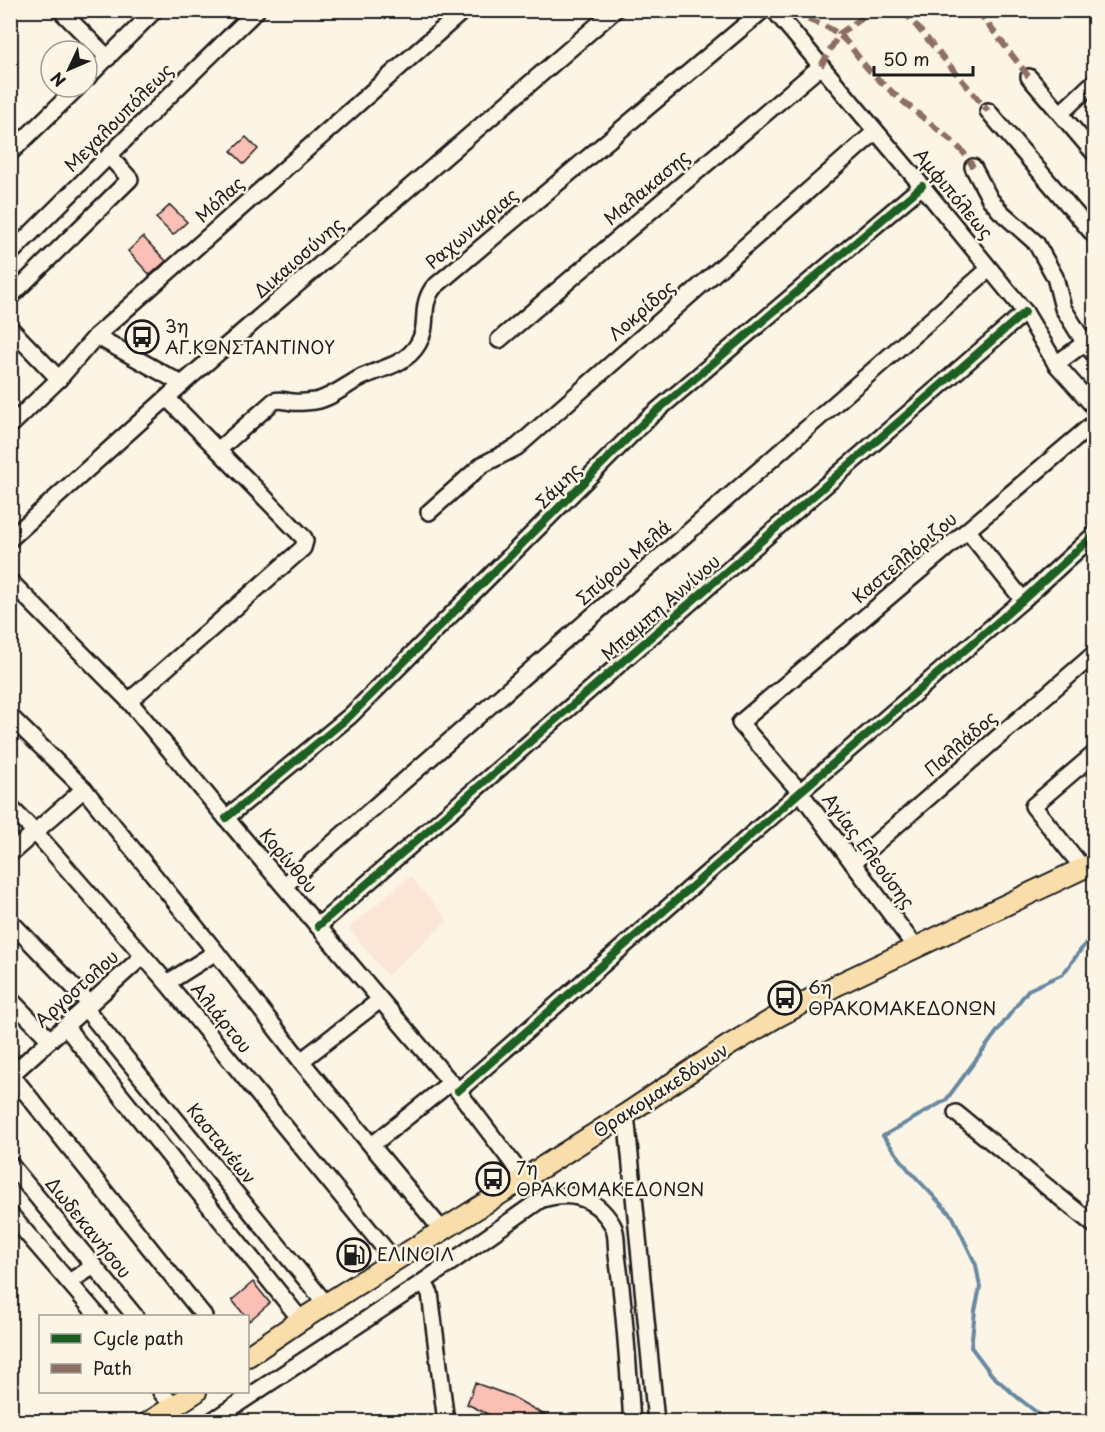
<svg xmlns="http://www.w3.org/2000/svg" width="1105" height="1432" font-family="'Playpen Sans',sans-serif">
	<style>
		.built { fill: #fbe5d7 }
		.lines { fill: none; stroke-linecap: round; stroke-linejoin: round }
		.stream { stroke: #6889a1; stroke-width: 4 }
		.building { fill: #fabfb5; stroke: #1c1c1c; stroke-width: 1.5 }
		.minor-casing { stroke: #1c1c1c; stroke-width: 20 }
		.major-casing { stroke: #1c1c1c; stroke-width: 24 }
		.minor { stroke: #fcf5e5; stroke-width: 15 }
		.major { stroke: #f9deab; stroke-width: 20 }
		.quiet { stroke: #8d6e63; stroke-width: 6; stroke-dasharray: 12 6; stroke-linecap: butt }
		.cycleway-casing { stroke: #fcf5e5; stroke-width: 11 }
		.cycleway { stroke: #1b5e20; stroke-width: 8 }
		.labels { text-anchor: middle; stroke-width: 5; stroke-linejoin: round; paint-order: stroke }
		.street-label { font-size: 18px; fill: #1c1c1c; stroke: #fcf5e5 }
		.poi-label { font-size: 18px; fill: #1c1c1c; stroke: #fcf5e5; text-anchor: start }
	</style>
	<rect width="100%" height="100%" fill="#fcf5e5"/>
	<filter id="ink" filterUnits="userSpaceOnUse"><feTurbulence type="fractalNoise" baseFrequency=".0167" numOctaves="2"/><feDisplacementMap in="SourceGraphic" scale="12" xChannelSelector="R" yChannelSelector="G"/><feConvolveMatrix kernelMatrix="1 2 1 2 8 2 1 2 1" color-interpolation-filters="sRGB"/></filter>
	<g filter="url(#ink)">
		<path class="built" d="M410,876l38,44 -61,56 -38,-48z"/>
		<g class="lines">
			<path class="stream" d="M1049,1422l-32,-25 -25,-22 -21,-28 4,-36 5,-24 -4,-22 -23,-48 -45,-48 -25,-33 63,-36 82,-110 35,-16 31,-42"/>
		</g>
		<g class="building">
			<path d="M246,137l12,12 -14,15 -13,-13z"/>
			<path d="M170,205l17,17 -14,13 -17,-17z"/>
			<path d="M143,237l23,24 -16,14 -22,-24z"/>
			<path d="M356,1244l9,10 -11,10 -9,-10z"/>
			<path d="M253,1282l17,21 -21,18 -1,-4h-2l-14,-17z"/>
			<path d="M475,1383l36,13 46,26h-62l1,-4 -29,-14z"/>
		</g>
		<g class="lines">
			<defs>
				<g id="minor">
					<path d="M60,10l48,48"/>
					<path d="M774,10l148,176 103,126 31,52 38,43"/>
					<path d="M1029,77l65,76"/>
					<path d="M87,78l68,-68"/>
					<path d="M988,111l106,124"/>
					<path d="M1061,113l33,-31"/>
					<path d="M10,153l68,-66"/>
					<path d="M973,167l17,32 10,12 36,32 19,34 8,31 21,34 10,12"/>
					<path d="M10,254l163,-162 84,-82"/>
					<path d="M10,297l120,-118 -21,-23"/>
					<path d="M10,328l49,51"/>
					<path d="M96,336l86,48"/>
					<path d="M499,340l322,-274"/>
					<path d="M1056,364l38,-28"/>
					<path d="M10,426l49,-47 37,-43 368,-326"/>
					<path d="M218,450l56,-49c7,-2 11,0 18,1 7,1 15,0 23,-1 16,-3 30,-15 45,-23 20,-10 45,-12 58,-34 12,-19 1,-36 15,-56l330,-278"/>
					<path d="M429,512l53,-47 35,-18 358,-315"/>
					<path d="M968,531l55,69"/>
					<path d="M10,539l172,-155 433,-374"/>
					<path d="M10,581l119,120 97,117 232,273 66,87"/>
					<path d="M129,701l174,-153 2,-7 -1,-3 -137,-140"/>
					<path d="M10,716l74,73 132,163 85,109 141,169"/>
					<path d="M10,807l25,25 132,151 227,277"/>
					<path d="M226,818l124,-102 296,-296 276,-234"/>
					<path d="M10,854l74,-65"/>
					<path d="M853,863l241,-209"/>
					<path d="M1083,868l-50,-62 61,-52"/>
					<path d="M284,886l705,-617"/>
					<path d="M10,921l80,83"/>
					<path d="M318,926l707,-614"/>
					<path d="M916,948l-116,-156 -60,-69 354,-300"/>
					<path d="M167,983l49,-31"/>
					<path d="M10,999l40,41"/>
					<path d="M85,1008l241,296"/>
					<path d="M65,1026l236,294"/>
					<path d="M301,1061l79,-61"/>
					<path d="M10,1073l194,243"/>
					<path d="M10,1076l133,-120"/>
					<path d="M458,1091l342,-299 223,-192 71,-65"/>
					<path d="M956,1113l138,112"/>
					<path d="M626,1114l30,308"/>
					<path d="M372,1145l79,-63"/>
					<path d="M10,1164l125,152"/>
					<path d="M10,1214l88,102"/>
					<path d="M69,1282l25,-16"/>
					<path d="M423,1282l7,11 16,129"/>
					<path d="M161,1392l12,14"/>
					<path d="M210,1422l213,-140 117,-82c29,-10 55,-4 72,24 5,7 4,22 5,31 8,55 11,111 15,167"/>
				</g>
				<g id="major">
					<path d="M248,1356l53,-36 325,-206 102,-68 47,-28 66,-35 253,-120"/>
					<path d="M149,1422l47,-30"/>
				</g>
			</defs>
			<use href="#minor" class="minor-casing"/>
			<use href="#major" class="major-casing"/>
			<use href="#minor" class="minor"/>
			<use href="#major" class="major"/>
			<g class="quiet">
				<path d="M793,10c12,12 32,13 45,24 11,8 21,25 30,35 20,21 44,40 67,58 14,12 30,23 38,40"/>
				<path d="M903,10l85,101"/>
				<path d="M977,10l52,67"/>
				<path d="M821,66l18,-32 34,-24"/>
			</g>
			<defs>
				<g id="cycleway">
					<path d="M226,818l124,-102 296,-296 276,-234"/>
					<path d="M318,926l707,-614"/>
					<path d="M458,1091l342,-299 223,-192 71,-65"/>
				</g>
			</defs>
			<use href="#cycleway" class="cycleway-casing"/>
			<use href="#cycleway" class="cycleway"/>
		</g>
	</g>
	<defs>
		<symbol id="bus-ring" viewBox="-11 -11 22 22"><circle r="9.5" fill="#fcf5e5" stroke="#1c1c1c" stroke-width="1.5"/><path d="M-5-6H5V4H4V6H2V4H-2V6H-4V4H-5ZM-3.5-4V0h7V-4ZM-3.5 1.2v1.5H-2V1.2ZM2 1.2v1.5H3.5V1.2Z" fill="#1c1c1c"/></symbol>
		<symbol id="fuel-ring" viewBox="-11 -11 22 22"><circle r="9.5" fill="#fcf5e5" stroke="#1c1c1c" stroke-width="1.5"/><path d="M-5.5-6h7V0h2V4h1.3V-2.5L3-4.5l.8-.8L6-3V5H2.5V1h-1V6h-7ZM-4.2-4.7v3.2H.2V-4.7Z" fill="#1c1c1c"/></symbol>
	</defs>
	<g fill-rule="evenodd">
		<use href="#bus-ring" x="123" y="318" width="38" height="38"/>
		<use href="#bus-ring" x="766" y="979" width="38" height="38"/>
		<use href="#bus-ring" x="474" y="1160" width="38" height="38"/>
		<use href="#fuel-ring" x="335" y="1236" width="38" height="38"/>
	</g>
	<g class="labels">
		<g class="street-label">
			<text transform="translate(119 118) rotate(-45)" y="6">Μεγαλουπόλεως</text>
			<text transform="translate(647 188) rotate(-40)" y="6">Μαλακασης</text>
			<text transform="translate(953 194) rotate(50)" y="6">Αμφιπόλεως</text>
			<text transform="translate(220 200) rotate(-42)" y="6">Μόλας</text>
			<text transform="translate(472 229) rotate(-40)" y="6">Ραχωνικριας</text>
			<text transform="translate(299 258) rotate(-41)" y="6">Δικαιοσύνης</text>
			<text transform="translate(642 311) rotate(-41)" y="6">Λοκρίδος</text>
			<text transform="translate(559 486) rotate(-45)" y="6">Σάμης</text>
			<text transform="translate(905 558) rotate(-40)" y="6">Καστελλόριζου</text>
			<text transform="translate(624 563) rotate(-41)" y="6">Σπύρου Μελά</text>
			<text transform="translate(661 608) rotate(-41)" y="6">Μπαμπη Αννίνου</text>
			<text transform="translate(961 744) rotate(-41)" y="6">Παλλάδος</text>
			<text transform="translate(868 851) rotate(53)" y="6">Αγίας Ελεούσης</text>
			<text transform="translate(288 861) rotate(50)" y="6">Κορίνθου</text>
			<text transform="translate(77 989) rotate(-42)" y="6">Αργοστολου</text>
			<text transform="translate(221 1018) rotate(51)" y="6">Αλιάρτου</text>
			<text transform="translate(661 1091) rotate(-33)" y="6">Θρακομακεδόνων</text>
			<text transform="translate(221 1144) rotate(51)" y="6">Καστανέων</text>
			<text transform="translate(88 1228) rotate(51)" y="6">Δωδεκανήσου</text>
		</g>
		<g class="poi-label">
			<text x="165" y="333">3η<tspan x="165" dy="21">ΑΓ.ΚΩΝΣΤΑΝΤΙΝΟΥ</tspan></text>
			<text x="808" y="994">6η<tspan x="808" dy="21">ΘΡΑΚΟΜΑΚΕΔΟΝΩΝ</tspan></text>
			<text x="516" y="1175">7η<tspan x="516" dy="21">ΘΡΑΚΟΜΑΚΕΔΟΝΩΝ</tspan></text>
			<text x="377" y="1261">ΕΛΙΝΟΙΛ</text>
		</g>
	</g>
	<rect width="1105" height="1432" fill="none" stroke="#fcf5e5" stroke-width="36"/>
	<rect x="18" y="18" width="1069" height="1396" fill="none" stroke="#1c1c1c" stroke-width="2" filter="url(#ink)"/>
	<rect x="39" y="1315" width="210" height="78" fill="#fcf5e5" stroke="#a29e95" stroke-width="1.5"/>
	<rect x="51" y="1334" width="30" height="9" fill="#1b5e20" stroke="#a29e95" stroke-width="1.5"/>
	<text x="93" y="1345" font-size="18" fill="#1c1c1c">Cycle path</text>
	<rect x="51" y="1364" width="30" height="9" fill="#8d6e63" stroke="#a29e95" stroke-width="1.5"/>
	<text x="93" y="1375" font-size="18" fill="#1c1c1c">Path</text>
	<g transform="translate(69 69) rotate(226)"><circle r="28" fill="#fcf5e5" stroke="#a29e95" stroke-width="1.5"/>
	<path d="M0-4.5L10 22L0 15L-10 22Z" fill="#1c1c1c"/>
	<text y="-9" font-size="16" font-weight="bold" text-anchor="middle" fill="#1c1c1c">N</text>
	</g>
	<path d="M874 66v9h99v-9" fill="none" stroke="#1c1c1c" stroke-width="3"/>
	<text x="883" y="66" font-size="18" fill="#1c1c1c" stroke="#fcf5e5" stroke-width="4.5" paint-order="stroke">50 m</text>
</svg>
